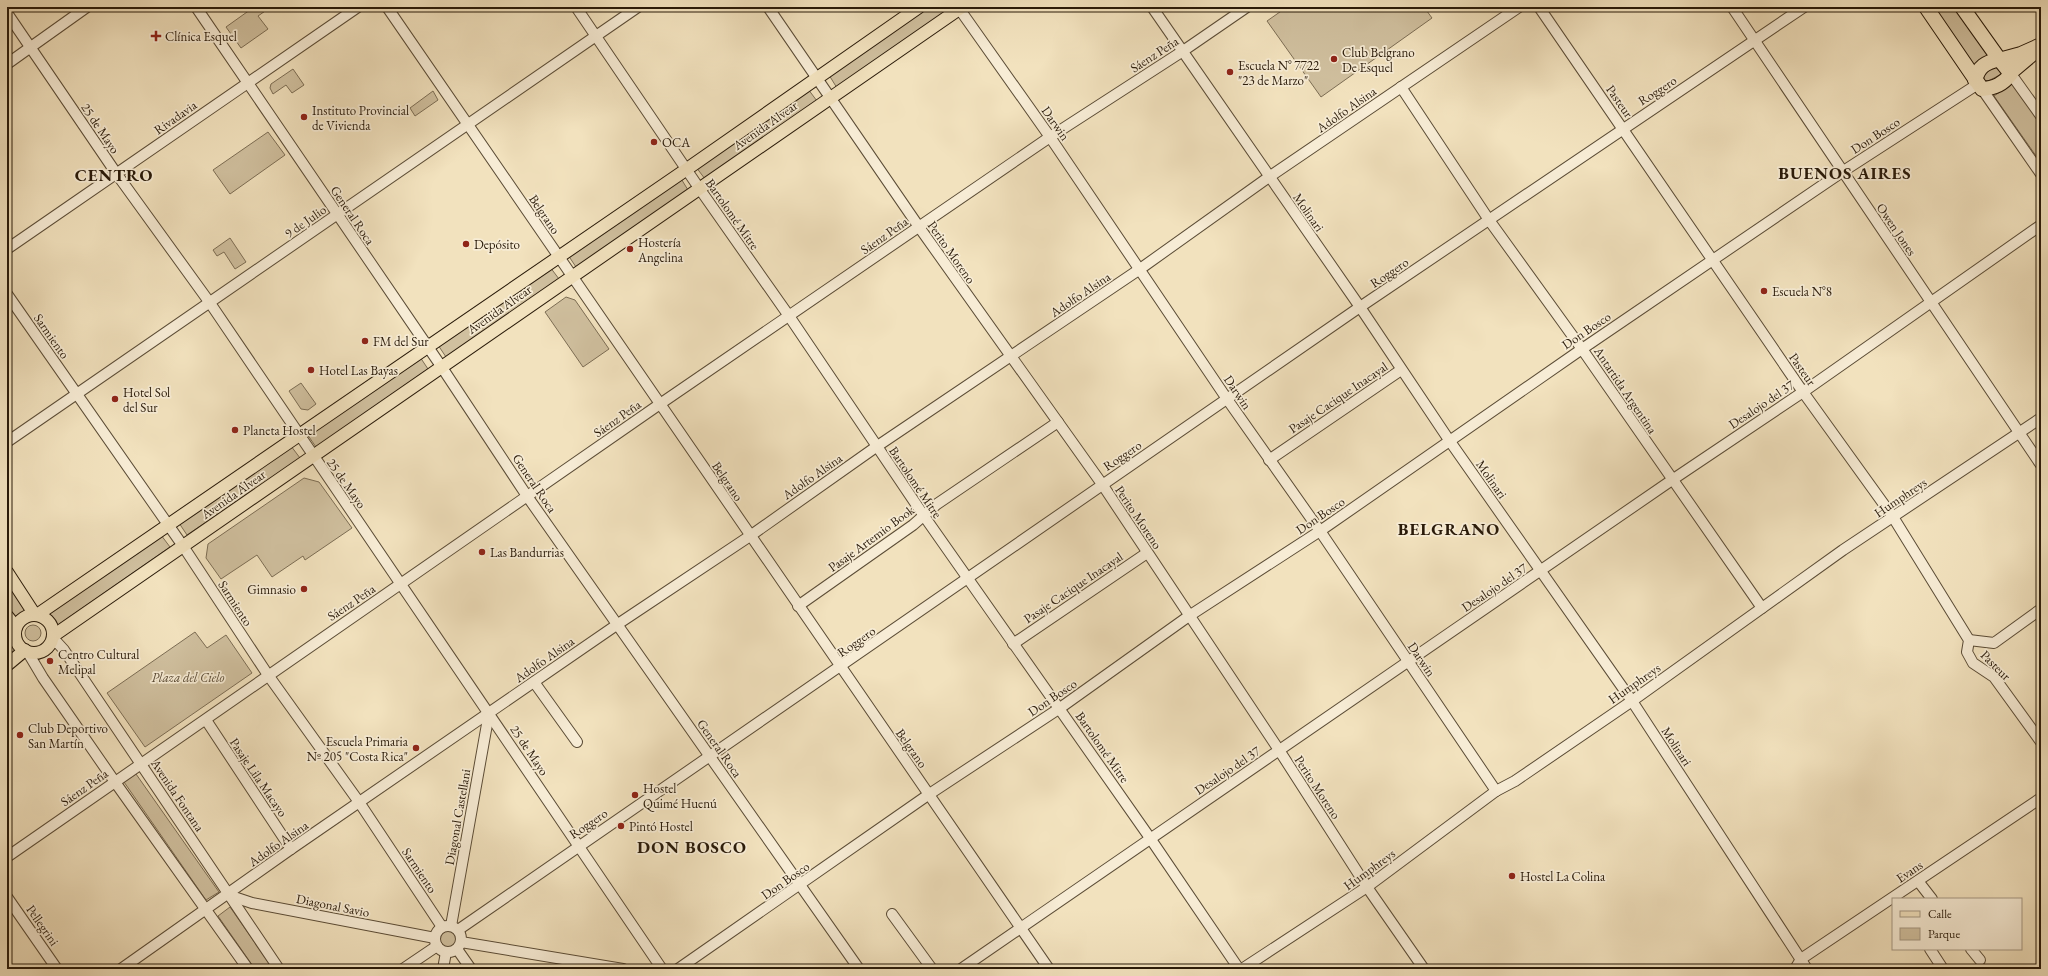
<svg xmlns="http://www.w3.org/2000/svg" width="2048" height="976" font-family="'EB Garamond',serif">
	<style>
		.green { fill: #d0c09f; stroke: #7c6d54 }
		.lines { fill: none; stroke-linecap: round; stroke-linejoin: round }
		.minor-casing { stroke: #5b4c36; stroke-width: 12 }
		.major-casing { stroke: #291a09; stroke-width: 14 }
		.highway-casing { stroke: #291a09; stroke-width: 16 }
		.minor { stroke: #f7ecd5; stroke-width: 10 }
		.major { stroke: #f2e2be; stroke-width: 12 }
		.highway { stroke: #f2e2be; stroke-width: 14 }
		.poi-dot { fill: #8f2418; stroke: #f7ecd5; stroke-width: 1.5 }
		.labels { text-anchor: middle; stroke-width: 3.5; stroke-linejoin: round; paint-order: stroke }
		.poi-label { font-size: 13px; fill: #291a09; stroke: #f7ecd5; text-anchor: start }
		.street-label { font-size: 13px; fill: #291a09; stroke: #f7ecd5 }
		.park-label { font-size: 13px; font-style: italic; fill: #5b4c36; stroke: #f7ecd5 }
		.district-label { font-size: 17px; font-weight: bold; letter-spacing: 1px; fill: #291a09; stroke: #f7ecd5 }
	</style>
	<rect width="100%" height="100%" fill="#f2e2be"/>
	<filter id="stains"><feTurbulence type="fractalNoise" baseFrequency=".005" numOctaves="4"/><feColorMatrix values="0 0 0 0 .2 0 0 0 0 .09 0 0 0 0 .02 0 0 0 .5 -.17"/></filter>
	<radialGradient id="worn" r=".72"><stop offset=".6" stop-color="#630" stop-opacity="0"/><stop offset="1" stop-color="#630" stop-opacity=".3"/></radialGradient>
	<g class="green">
		<path d="M254,7h17l-13,9 10,13 -27,19 -15,-21z"/>
		<path d="M927,7h21l2,3 -113,78 -8,-13z"/>
		<path d="M1287,7h137l8,11 -111,79 -54,-76z"/>
		<path d="M1933,7h25l32,46 -2,4 -12,8 -5,-2z"/>
		<path d="M1994,67h3l5,4 -2,4 -12,6 -4,-1v-6z"/>
		<path d="M293,69l11,16 -12,8 -6,-8 -13,9 -3,-6 1,-4z"/>
		<path d="M2013,83l28,40v40l-47,-67z"/>
		<path d="M808,89l9,12 -112,78 -9,-12z"/>
		<path d="M433,91l5,9 -23,16 -5,-8z"/>
		<path d="M268,132l17,23 -55,39 -17,-24z"/>
		<path d="M680,177l8,13 -112,77 -8,-12z"/>
		<path d="M230,238l16,24 -11,7 -11,-17 -7,4 -4,-6z"/>
		<path d="M550,267l9,12 -113,78 -8,-12z"/>
		<path d="M566,297l9,3 34,49 -26,18 -38,-55z"/>
		<path d="M420,357l8,12 -112,78 -9,-13z"/>
		<path d="M301,383l15,21 -8,6 -7,-1 -12,-18z"/>
		<path d="M291,446l9,12 -113,77 -8,-12z"/>
		<path d="M304,478l15,4 33,46 -47,32 -2,-4 -31,21 -15,-22 -36,24 -15,-21 2,-14z"/>
		<path d="M161,535l9,12 -112,78 -9,-12z"/>
		<path d="M7,583l19,27 -12,9 -7,-10z"/>
		<circle cx="33" cy="633" r="8"/>
		<path d="M195,632l12,16 19,-13 26,38 -107,74 -38,-54z"/>
		<path d="M136,774l83,118 -13,8 -82,-118z"/>
		<path d="M230,907l43,62h-18l-37,-53z"/>
		<circle cx="448" cy="939" r="9"/>
	</g>
	<g class="lines">
		<defs>
			<g id="minor">
				<path d="M196,7l245,359 86,130 332,473"/>
				<path d="M387,7l662,962"/>
				<path d="M576,7l123,181 90,128 135,200 226,322 89,131"/>
				<path d="M768,7l151,220 183,257 177,266 88,137 57,82"/>
				<path d="M958,7l92,130 177,262 93,132 176,260"/>
				<path d="M1152,7l208,300 89,133 183,261 175,268"/>
				<path d="M1539,7l264,385 90,125 76,123 -2,12 6,11 21,14 47,65"/>
				<path d="M1732,7l309,458"/>
				<path d="M7,13l109,160 94,130 452,666"/>
				<path d="M7,64l80,-57"/>
				<path d="M2011,74l30,42"/>
				<path d="M1401,87l88,133 93,129 180,259"/>
				<path d="M1982,89l59,85"/>
				<path d="M7,249l351,-242"/>
				<path d="M7,294l176,252 85,129 91,127 83,125"/>
				<path d="M7,442l631,-435"/>
				<path d="M1269,460l132,-90"/>
				<path d="M798,606l115,-81 24,-21 121,-82"/>
				<path d="M53,638l11,12 215,319"/>
				<path d="M1969,640l25,3 47,-34"/>
				<path d="M1013,644l134,-91"/>
				<path d="M27,651l16,27 72,104 133,187"/>
				<path d="M534,682l43,60"/>
				<path d="M206,720l85,129"/>
				<path d="M7,857l653,-453 390,-267 133,-86 64,-44"/>
				<path d="M1918,881l14,18"/>
				<path d="M228,895l24,8 183,35"/>
				<path d="M7,897l50,72"/>
				<path d="M892,914l40,55"/>
				<circle cx="448" cy="939" r="13"/>
				<path d="M451,926l38,-213"/>
				<path d="M458,930l902,-623 444,-300"/>
				<path d="M461,942l162,27"/>
				<path d="M457,949l14,20"/>
				<path d="M1930,949l13,20"/>
				<path d="M1971,949l9,11"/>
				<path d="M121,969l170,-120 327,-225 132,-88 126,-89 264,-178 129,-92 250,-170"/>
				<path d="M403,969l34,-23"/>
				<path d="M443,969l3,-17"/>
				<path d="M678,969l250,-174 132,-87 129,-92 131,-85 262,-182 260,-177 136,-88"/>
				<path d="M961,969l711,-489 131,-88 238,-167"/>
				<path d="M1242,969l125,-82 129,-96 19,-10 117,-80 211,-151 198,-132"/>
				<path d="M1795,969l6,-10 240,-161"/>
			</g>
			<g id="major">
				<path d="M7,572l28,43"/>
				<path d="M37,615l650,-446 232,-162"/>
				<circle cx="34" cy="634" r="19"/>
				<path d="M7,616l9,11"/>
				<path d="M53,636l909,-629"/>
				<path d="M7,665l18,-15"/>
			</g>
			<g id="highway">
				<path d="M1926,7l56,82c13,-1 21,-5 29,-15l-12,-15 -37,-52"/>
				<path d="M1999,60l22,-6 20,-9"/>
				<path d="M2010,73l26,-22"/>
				<path d="M1975,80c4,-14 10,-17 24,-21"/>
			</g>
		</defs>
		<use href="#minor" class="minor-casing"/>
		<use href="#major" class="major-casing"/>
		<use href="#highway" class="highway-casing"/>
		<use href="#minor" class="minor"/>
		<use href="#major" class="major"/>
		<use href="#highway" class="highway"/>
	</g>
	<g class="poi-dot">
		<path d="M154 30h4v4h4v4h-4v4h-4v-4h-4v-4h4z"/>
		<circle cx="1334" cy="59" r="4"/>
		<circle cx="1230" cy="72" r="4"/>
		<circle cx="304" cy="117" r="4"/>
		<circle cx="654" cy="142" r="4"/>
		<circle cx="466" cy="244" r="4"/>
		<circle cx="630" cy="249" r="4"/>
		<circle cx="1764" cy="291" r="4"/>
		<circle cx="365" cy="341" r="4"/>
		<circle cx="311" cy="370" r="4"/>
		<circle cx="115" cy="399" r="4"/>
		<circle cx="235" cy="430" r="4"/>
		<circle cx="482" cy="552" r="4"/>
		<circle cx="304" cy="589" r="4"/>
		<circle cx="50" cy="661" r="4"/>
		<circle cx="20" cy="735" r="4"/>
		<circle cx="416" cy="748" r="4"/>
		<circle cx="635" cy="795" r="4"/>
		<circle cx="621" cy="826" r="4"/>
		<circle cx="1512" cy="876" r="4"/>
	</g>
	<g class="labels">
		<g class="poi-label">
			<text x="165" y="41">Clínica Esquel</text>
			<text x="1342" y="57">Club Belgrano<tspan x="1342" dy="15">De Esquel</tspan></text>
			<text x="1238" y="70">Escuela N° 7722<tspan x="1238" dy="15">"23 de Marzo"</tspan></text>
			<text x="312" y="115">Instituto Provincial<tspan x="312" dy="15">de Vivienda</tspan></text>
			<text x="662" y="147">OCA</text>
			<text x="638" y="247">Hostería<tspan x="638" dy="15">Angelina</tspan></text>
			<text x="474" y="249">Depósito</text>
			<text x="1772" y="296">Escuela N°8</text>
			<text x="373" y="346">FM del Sur</text>
			<text x="319" y="375">Hotel Las Bayas</text>
			<text x="123" y="397">Hotel Sol<tspan x="123" dy="15">del Sur</tspan></text>
			<text x="243" y="435">Planeta Hostel</text>
			<text x="490" y="557">Las Bandurrias</text>
			<text x="296" y="594" text-anchor="end">Gimnasio</text>
			<text x="58" y="659">Centro Cultural<tspan x="58" dy="15">Melipal</tspan></text>
			<text x="28" y="733">Club Deportivo<tspan x="28" dy="15">San Martín</tspan></text>
			<text x="408" y="746" text-anchor="end">Escuela Primaria<tspan x="408" dy="15">Nº 205 "Costa Rica"</tspan></text>
			<text x="643" y="793">Hostel<tspan x="643" dy="15">Quimé Huenú</tspan></text>
			<text x="629" y="831">Pintó Hostel</text>
			<text x="1520" y="881">Hostel La Colina</text>
		</g>
		<g class="street-label">
			<text transform="translate(1154 54) rotate(-33)" y="5">Sáenz Peña</text>
			<text transform="translate(1657 90) rotate(-33)" y="5">Roggero</text>
			<text transform="translate(1620 101) rotate(55)" y="5">Pasteur</text>
			<text transform="translate(1346 109) rotate(-35)" y="5">Adolfo Alsina</text>
			<text transform="translate(175 117) rotate(-35)" y="5">Rivadavia</text>
			<text transform="translate(1056 123) rotate(55)" y="5">Darwin</text>
			<text transform="translate(765 125) rotate(-35)" y="5">Avenida Alvear</text>
			<text transform="translate(101 128) rotate(56)" y="5">25 de Mayo</text>
			<text transform="translate(1875 135) rotate(-33)" y="5">Don Bosco</text>
			<text transform="translate(1309 212) rotate(55)" y="5">Molinari</text>
			<text transform="translate(545 214) rotate(56)" y="5">Belgrano</text>
			<text transform="translate(733 214) rotate(55)" y="5">Bartolomé Mitre</text>
			<text transform="translate(353 215) rotate(56)" y="5">General Roca</text>
			<text transform="translate(305 221) rotate(-35)" y="5">9 de Julio</text>
			<text transform="translate(1897 229) rotate(56)" y="5">Owen Jones</text>
			<text transform="translate(884 235) rotate(-35)" y="5">Sáenz Peña</text>
			<text transform="translate(952 252) rotate(55)" y="5">Perito Moreno</text>
			<text transform="translate(1389 272) rotate(-34)" y="5">Roggero</text>
			<text transform="translate(1080 294) rotate(-34)" y="5">Adolfo Alsina</text>
			<text transform="translate(499 309) rotate(-35)" y="5">Avenida Alvear</text>
			<text transform="translate(1586 330) rotate(-34)" y="5">Don Bosco</text>
			<text transform="translate(52 336) rotate(55)" y="5">Sarmiento</text>
			<text transform="translate(1803 369) rotate(55)" y="5">Pasteur</text>
			<text transform="translate(1626 390) rotate(56)" y="5">Antartida Argentina</text>
			<text transform="translate(1238 392) rotate(56)" y="5">Darwin</text>
			<text transform="translate(1338 397) rotate(-34)" y="5">Pasaje Cacique Inacayal</text>
			<text transform="translate(1761 404) rotate(-34)" y="5">Desalojo del 37</text>
			<text transform="translate(617 418) rotate(-35)" y="5">Sáenz Peña</text>
			<text transform="translate(1122 455) rotate(-34)" y="5">Roggero</text>
			<text transform="translate(812 476) rotate(-35)" y="5">Adolfo Alsina</text>
			<text transform="translate(1492 479) rotate(55)" y="5">Molinari</text>
			<text transform="translate(728 481) rotate(56)" y="5">Belgrano</text>
			<text transform="translate(916 482) rotate(56)" y="5">Bartolomé Mitre</text>
			<text transform="translate(347 483) rotate(55)" y="5">25 de Mayo</text>
			<text transform="translate(535 483) rotate(56)" y="5">General Roca</text>
			<text transform="translate(233 494) rotate(-35)" y="5">Avenida Alvear</text>
			<text transform="translate(1900 497) rotate(-34)" y="5">Humphreys</text>
			<text transform="translate(1320 515) rotate(-34)" y="5">Don Bosco</text>
			<text transform="translate(1139 517) rotate(56)" y="5">Perito Moreno</text>
			<text transform="translate(871 538) rotate(-36)" y="5">Pasaje Artemio Book</text>
			<text transform="translate(1073 587) rotate(-34)" y="5">Pasaje Cacique Inacayal</text>
			<text transform="translate(1494 587) rotate(-34)" y="5">Desalojo del 37</text>
			<text transform="translate(351 602) rotate(-34)" y="5">Sáenz Peña</text>
			<text transform="translate(236 603) rotate(57)" y="5">Sarmiento</text>
			<text transform="translate(856 641) rotate(-35)" y="5">Roggero</text>
			<text transform="translate(544 659) rotate(-35)" y="5">Adolfo Alsina</text>
			<text transform="translate(1422 659) rotate(56)" y="5">Darwin</text>
			<text transform="translate(1996 665) rotate(45)" y="5">Pasteur</text>
			<text transform="translate(1634 683) rotate(-35)" y="5">Humphreys</text>
			<text transform="translate(1052 697) rotate(-34)" y="5">Don Bosco</text>
			<text transform="translate(1677 746) rotate(57)" y="5">Molinari</text>
			<text transform="translate(1103 747) rotate(55)" y="5">Bartolomé Mitre</text>
			<text transform="translate(720 748) rotate(55)" y="5">General Roca</text>
			<text transform="translate(912 748) rotate(55)" y="5">Belgrano</text>
			<text transform="translate(530 750) rotate(56)" y="5">25 de Mayo</text>
			<text transform="translate(1227 770) rotate(-34)" y="5">Desalojo del 37</text>
			<text transform="translate(259 777) rotate(56)" y="5">Pasaje Lila Macayo</text>
			<text transform="translate(84 787) rotate(-35)" y="5">Sáenz Peña</text>
			<text transform="translate(1318 787) rotate(57)" y="5">Perito Moreno</text>
			<text transform="translate(178 795) rotate(56)" y="5">Avenida Fontana</text>
			<text transform="translate(457 817) rotate(-80)" y="5">Diagonal Castellani</text>
			<text transform="translate(588 823) rotate(-34)" y="5">Roggero</text>
			<text transform="translate(278 843) rotate(-35)" y="5">Adolfo Alsina</text>
			<text transform="translate(1369 869) rotate(-36)" y="5">Humphreys</text>
			<text transform="translate(420 870) rotate(56)" y="5">Sarmiento</text>
			<text transform="translate(1909 871) rotate(-34)" y="5">Evans</text>
			<text transform="translate(785 880) rotate(-35)" y="5">Don Bosco</text>
			<text transform="translate(333 905) rotate(11)" y="5">Diagonal Savio</text>
			<text transform="translate(43 925) rotate(55)" y="5">Pellegrini</text>
		</g>
		<g class="park-label">
			<text x="188" y="682">Plaza del Cielo</text>
		</g>
		<g class="district-label">
			<text x="1845" y="179">BUENOS AIRES</text>
			<text x="114" y="181">CENTRO</text>
			<text x="1449" y="535">BELGRANO</text>
			<text x="692" y="853">DON BOSCO</text>
		</g>
	</g>
	<rect width="2048" height="976" fill="none" stroke="#f2e2be" stroke-width="24"/>
	<rect x="8" y="8" width="2032" height="960" fill="none" stroke="#291a09" stroke-width="2"/>
	<rect x="12" y="12" width="2024" height="952" fill="none" stroke="#291a09"/>
	<rect x="1892" y="898" width="130" height="52" fill="#f7ecd5" stroke="#a59883"/>
	<rect x="1900" y="911" width="20" height="6" fill="#f2e2be" stroke="#a59883"/>
	<text x="1928" y="918" font-size="12" fill="#291a09">Calle</text>
	<rect x="1900" y="928" width="20" height="12" fill="#d0c09f" stroke="#a59883"/>
	<text x="1928" y="938" font-size="12" fill="#291a09">Parque</text>
	<rect width="100%" height="100%" filter="url(#stains)"/>
	<rect width="100%" height="100%" fill="url(#worn)"/>
</svg>
